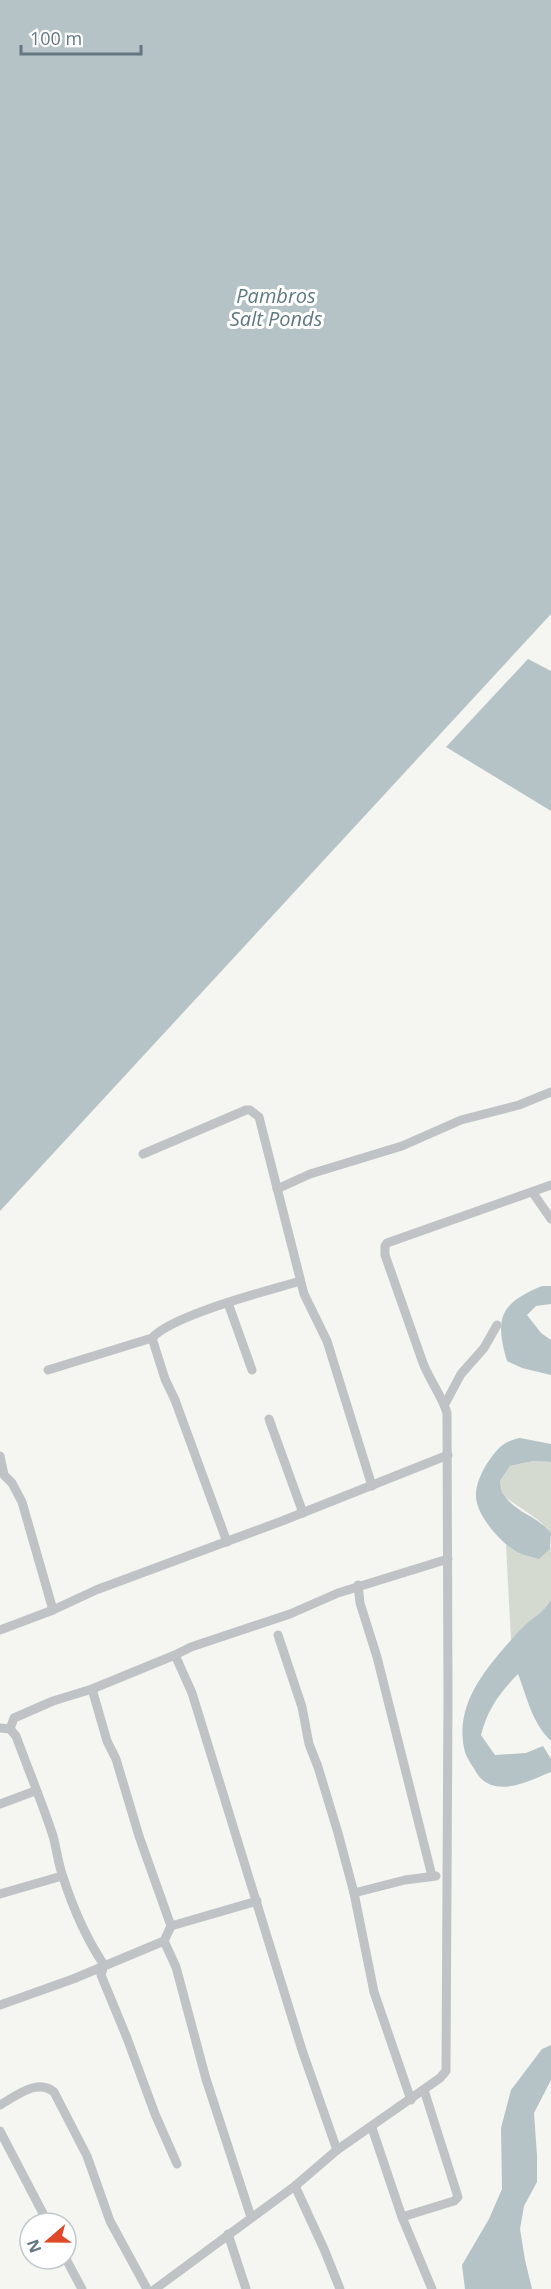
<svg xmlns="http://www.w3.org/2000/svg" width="551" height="2289" font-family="'Open Sans',sans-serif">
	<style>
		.green { fill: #d5dad1 }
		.water { fill: #b5c3c6 }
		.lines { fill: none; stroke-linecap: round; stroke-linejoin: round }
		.street { stroke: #bfc3c6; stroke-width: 9 }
		.labels { text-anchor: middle; stroke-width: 6; stroke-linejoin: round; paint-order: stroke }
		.water-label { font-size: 20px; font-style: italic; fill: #60797f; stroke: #fff }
	</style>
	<rect width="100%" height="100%" fill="#f5f5f2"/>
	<g class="green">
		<path d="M533,1461l18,1v71c-12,-16 -33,-25 -48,-38l-3,-14 10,-15z"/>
		<path d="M506,1544l14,10 30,-5 1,-2v52c-8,15 -28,28 -40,42z"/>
	</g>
	<g class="water">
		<path d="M0,0h551v614l-551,597z"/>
		<path d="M528,659l23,12v140l-105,-64z"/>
		<path d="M542,1286h9v18l-15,2 -9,9 14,18 10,7v35l-29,-7 -15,-7c-13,-44 -6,-58 35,-75z"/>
		<path d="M520,1438l31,6v18l-18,-1 -23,5 -10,15c1,4 1,11 4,14 11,17 35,22 47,38l-1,16 -11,10c-5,-2 -12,-3 -18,-5 -17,-7 -44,-37 -45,-57 -1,-11 6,-26 12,-35 10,-14 14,-20 32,-24z"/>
		<path d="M551,1599v142c-19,-18 -24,-44 -33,-67 -18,18 -31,36 -37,61l14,20 31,-2 17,-7 8,13v13c-22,9 -58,28 -75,0 -3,-6 -9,-13 -11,-20 -13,-50 26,-90 57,-124 10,-10 23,-16 29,-29z"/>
		<path d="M551,2045v35l-17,33 3,42v27l-13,24 -4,23 5,31 7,29h-67l-3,-24 27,-46 13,-30 -1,-61 10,-38 31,-41z"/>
	</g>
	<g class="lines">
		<g class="street">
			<path d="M143,1154l103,-44h4l9,7 45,177 23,47 45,145"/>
			<path d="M277,1189l33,-15 92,-28 59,-26 58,-15 32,-13"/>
			<path d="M533,1193l18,26"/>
			<path d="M228,1303l24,67"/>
			<path d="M152,1338l13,41 10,21 52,142"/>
			<path d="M48,1370l104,-32c20,-23 115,-47 148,-57"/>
			<path d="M445,1404l16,-30 23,-26 13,-23"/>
			<path d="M269,1419l34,94"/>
			<path d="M0,1456l4,19 8,8 10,19 31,108"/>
			<path d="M358,1585l2,18 17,54 55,219"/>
			<path d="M0,1630l53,-20 43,-20 186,-69 166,-66"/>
			<path d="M278,1635l24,72 7,37 9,23 20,66 16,60 20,99 37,108"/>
			<path d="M175,1655l17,38 110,357 35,100"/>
			<path d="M0,1728l10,1 6,7c12,33 26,66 37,100 4,14 5,28 10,41 10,31 23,61 41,88l-3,10 26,63 28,76 22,50"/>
			<path d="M10,1729l4,-11 39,-17 39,-12 83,-34 16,-8 99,-33 48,-21 110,-34"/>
			<path d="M0,1804l35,-13"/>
			<path d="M354,1893l51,-13 31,-4"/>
			<path d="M0,1894l62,-18"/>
			<path d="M171,1926l86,-25"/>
			<path d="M164,1941l12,26 30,112 45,138"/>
			<path d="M0,2005l73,-26 91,-38 7,-15 -32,-90 -23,-77 -9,-18 -15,-52"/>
			<path d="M0,2105c16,-9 37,-27 54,-13l33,64 23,65 37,68"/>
			<path d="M372,2128l30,89 30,72"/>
			<path d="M0,2131l48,92"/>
			<path d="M295,2186l29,63 16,40"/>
			<path d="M402,2217l52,-16 4,-4 -34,-107"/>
			<path d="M228,2234l18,55"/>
			<path d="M66,2259l16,30"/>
			<path d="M155,2289l140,-103 42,-36 103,-72 6,-7 2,-373 -1,-285c-4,-15 -18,-34 -24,-50l-38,-108v-9l2,-3 164,-58"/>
		</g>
	</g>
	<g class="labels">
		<g class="water-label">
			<text x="276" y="303">Pambros<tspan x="276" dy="23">Salt Ponds</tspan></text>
		</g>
	</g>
	<g transform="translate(48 2241) rotate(250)"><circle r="28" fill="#ffffff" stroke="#c1c9cd" stroke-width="1.5"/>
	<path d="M0-4.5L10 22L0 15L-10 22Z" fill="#e04828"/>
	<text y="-9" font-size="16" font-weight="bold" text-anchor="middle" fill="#657782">N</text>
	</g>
	<path d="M21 45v9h120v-9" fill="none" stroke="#657782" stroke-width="3"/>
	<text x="30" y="45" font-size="18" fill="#657782" stroke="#ffffff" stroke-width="4.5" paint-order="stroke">100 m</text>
</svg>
